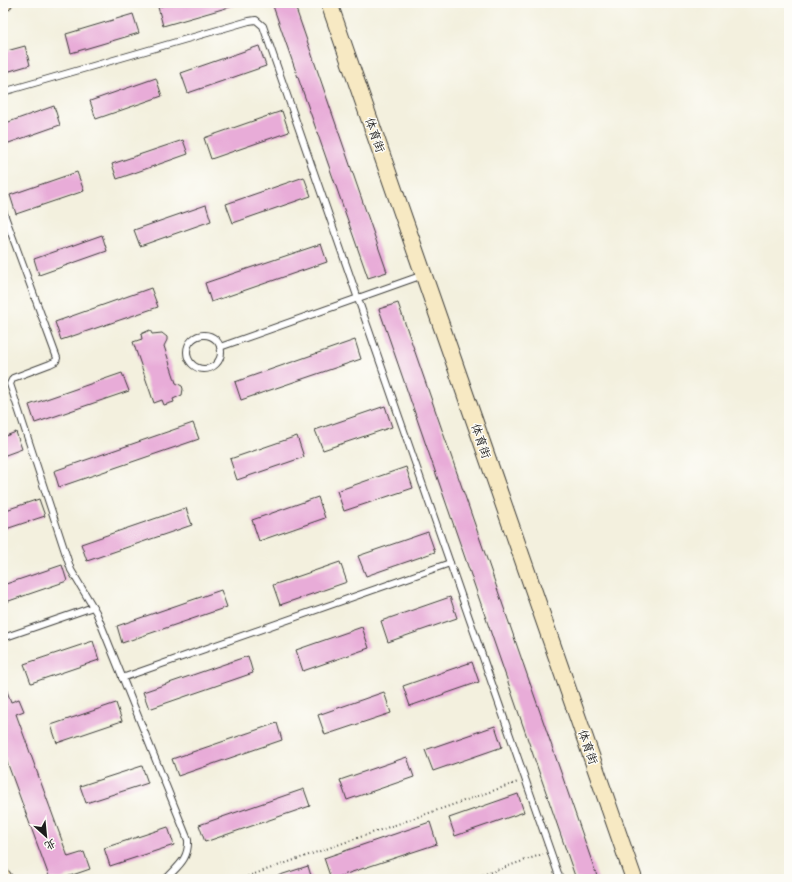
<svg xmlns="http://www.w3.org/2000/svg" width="792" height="882" font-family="'Shantell Sans','LXGW WenKai TC',sans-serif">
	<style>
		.building { fill: #e8acd8 }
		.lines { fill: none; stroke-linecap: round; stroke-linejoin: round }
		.lane-casing { stroke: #3c3c39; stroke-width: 8 }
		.secondary-casing { stroke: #3c3c39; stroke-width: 18 }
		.path { stroke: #3c3c39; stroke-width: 2; stroke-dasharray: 1 3; stroke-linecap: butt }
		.lane { stroke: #fff; stroke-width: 6 }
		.secondary { stroke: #f7e9c3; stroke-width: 16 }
		.labels { text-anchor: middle; stroke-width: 3; stroke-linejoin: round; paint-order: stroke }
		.street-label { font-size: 12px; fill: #1c1c1c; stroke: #fdfcf7 }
	</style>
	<rect width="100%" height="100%" fill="#fdfcf7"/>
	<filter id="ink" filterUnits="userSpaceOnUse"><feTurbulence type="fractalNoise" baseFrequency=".025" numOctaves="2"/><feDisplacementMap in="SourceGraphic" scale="8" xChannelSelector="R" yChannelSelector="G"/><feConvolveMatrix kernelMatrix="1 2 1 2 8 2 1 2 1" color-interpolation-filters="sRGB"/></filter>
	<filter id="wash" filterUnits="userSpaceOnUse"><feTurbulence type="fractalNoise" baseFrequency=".012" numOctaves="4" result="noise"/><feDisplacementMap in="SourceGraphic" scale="16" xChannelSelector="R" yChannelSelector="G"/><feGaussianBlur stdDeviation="0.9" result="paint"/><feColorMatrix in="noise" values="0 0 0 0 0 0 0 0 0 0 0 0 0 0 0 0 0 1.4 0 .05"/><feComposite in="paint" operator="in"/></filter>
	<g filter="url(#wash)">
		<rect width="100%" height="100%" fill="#f3f0de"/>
		<g id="blocks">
			<g class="building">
				<path d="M172,3h61v3l-70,20 -5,-19z"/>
				<path d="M272,3h22l93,269 -19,6z"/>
				<path d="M133,14l6,19 -68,20 -5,-19z"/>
				<path d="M25,46l5,19 -27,8v-21z"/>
				<path d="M259,46l7,20 -78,27 -7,-20z"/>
				<path d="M156,78l6,18 -66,23 -6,-18z"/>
				<path d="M54,106l6,19 -57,20v-21z"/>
				<path d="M282,111l7,21 -78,27 -7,-21z"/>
				<path d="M183,140l5,14 -71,25 -5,-15z"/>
				<path d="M77,172l7,19 -68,23 -6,-19z"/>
				<path d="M304,177l7,19 -78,27 -7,-19z"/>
				<path d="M206,205l5,16 -71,25 -6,-16z"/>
				<path d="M102,235l5,16 -68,24 -5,-16z"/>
				<path d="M321,244l6,18 -116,40 -6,-19z"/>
				<path d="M151,288l7,19 -97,33 -6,-18z"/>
				<path d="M398,303l200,576h-22l-197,-570z"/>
				<path d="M150,330l2,4 10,-1 5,4v3l-3,6 12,37 6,3 1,3 -1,6 -9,4 1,3 -10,3 -2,-5 -8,3 -21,-61 9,-3 -1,-5z"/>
				<path d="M355,340l6,19 -120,41 -6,-18z"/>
				<path d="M122,373l7,18 -94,32 -6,-18z"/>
				<path d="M385,406l7,21 -69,23 -8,-20z"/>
				<path d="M193,423l6,16 -140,48 -5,-16z"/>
				<path d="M16,432l6,17 -19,7v-19z"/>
				<path d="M297,436l7,21 -67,23 -7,-21z"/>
				<path d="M406,467l7,21 -69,23 -7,-20z"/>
				<path d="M318,497l7,21 -66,23 -7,-21z"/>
				<path d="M39,499l6,17 -42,14v-19z"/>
				<path d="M186,508l6,17 -105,36 -6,-17z"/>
				<path d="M428,532l7,20 -69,24 -8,-20z"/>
				<path d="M340,562l7,20 -67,23 -7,-20z"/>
				<path d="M62,565l5,16 -64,22v-18z"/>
				<path d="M221,590l6,17 -105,36 -5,-17z"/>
				<path d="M450,597l7,21 -69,24 -7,-21z"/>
				<path d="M362,627l7,21 -66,23 -7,-21z"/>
				<path d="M93,641l6,19 -68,23 -7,-19z"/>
				<path d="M248,656l5,17 -104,36 -6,-17z"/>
				<path d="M472,662l7,20 -69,24 -7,-20z"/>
				<path d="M3,683h1l7,19 8,-3 5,12 -8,3 52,143 16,-5 6,17 -29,10h-11l-47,-128z"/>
				<path d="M384,692l7,21 -66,22 -7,-20z"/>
				<path d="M116,703l6,18 -65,22 -6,-18z"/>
				<path d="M277,723l5,17 -104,36 -6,-17z"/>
				<path d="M495,726l7,21 -69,24 -8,-21z"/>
				<path d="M407,757l7,20 -67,23 -7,-20z"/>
				<path d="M142,766l6,17 -62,20 -6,-17z"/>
				<path d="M304,789l6,17 -105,36 -6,-17z"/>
				<path d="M518,794l6,18 -69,24 -6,-18z"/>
				<path d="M430,822l7,22 -106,35 -7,-21z"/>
				<path d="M168,827l6,18 -64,21 -6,-18z"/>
				<path d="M308,866l4,13h-38v-2z"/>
			</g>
		</g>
	</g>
	<g filter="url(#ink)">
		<use href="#blocks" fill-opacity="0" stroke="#3c3c39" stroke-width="1"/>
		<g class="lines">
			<defs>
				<g id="lane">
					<path d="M3,92l246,-71 7,-1 7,6 297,853"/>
					<path d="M3,211l54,147 -1,3 -6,3 -37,14 -3,6 61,186 25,42 92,228c1,19 -10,26 -22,39"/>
					<circle cx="204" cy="352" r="17"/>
					<path d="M220,347l203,-72"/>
					<path d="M3,638l90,-31"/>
					<path d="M122,678l328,-115"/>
				</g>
				<g id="secondary">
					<path d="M3,3h1"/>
					<path d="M329,3l305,876"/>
					<path d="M3,877l1,2"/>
				</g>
			</defs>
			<use href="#lane" class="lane-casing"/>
			<use href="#secondary" class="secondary-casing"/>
			<g class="path">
				<path d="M240,879l278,-97"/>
				<path d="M471,879l72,-25"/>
			</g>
			<use href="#lane" class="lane"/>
			<use href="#secondary" class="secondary"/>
		</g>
	</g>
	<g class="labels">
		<g class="street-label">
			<text transform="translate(375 135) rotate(71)" y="4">体育街</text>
			<text transform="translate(481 441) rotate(71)" y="4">体育街</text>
			<text transform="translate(588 747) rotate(71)" y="4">体育街</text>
		</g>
	</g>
	<rect width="792" height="882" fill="none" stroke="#fdfcf7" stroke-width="16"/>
	<g transform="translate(46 836) rotate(153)" stroke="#fdfcf7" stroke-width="3" paint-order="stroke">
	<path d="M0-3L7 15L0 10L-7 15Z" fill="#1c1c1c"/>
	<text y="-6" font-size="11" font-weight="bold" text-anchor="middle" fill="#1c1c1c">北</text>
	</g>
</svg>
